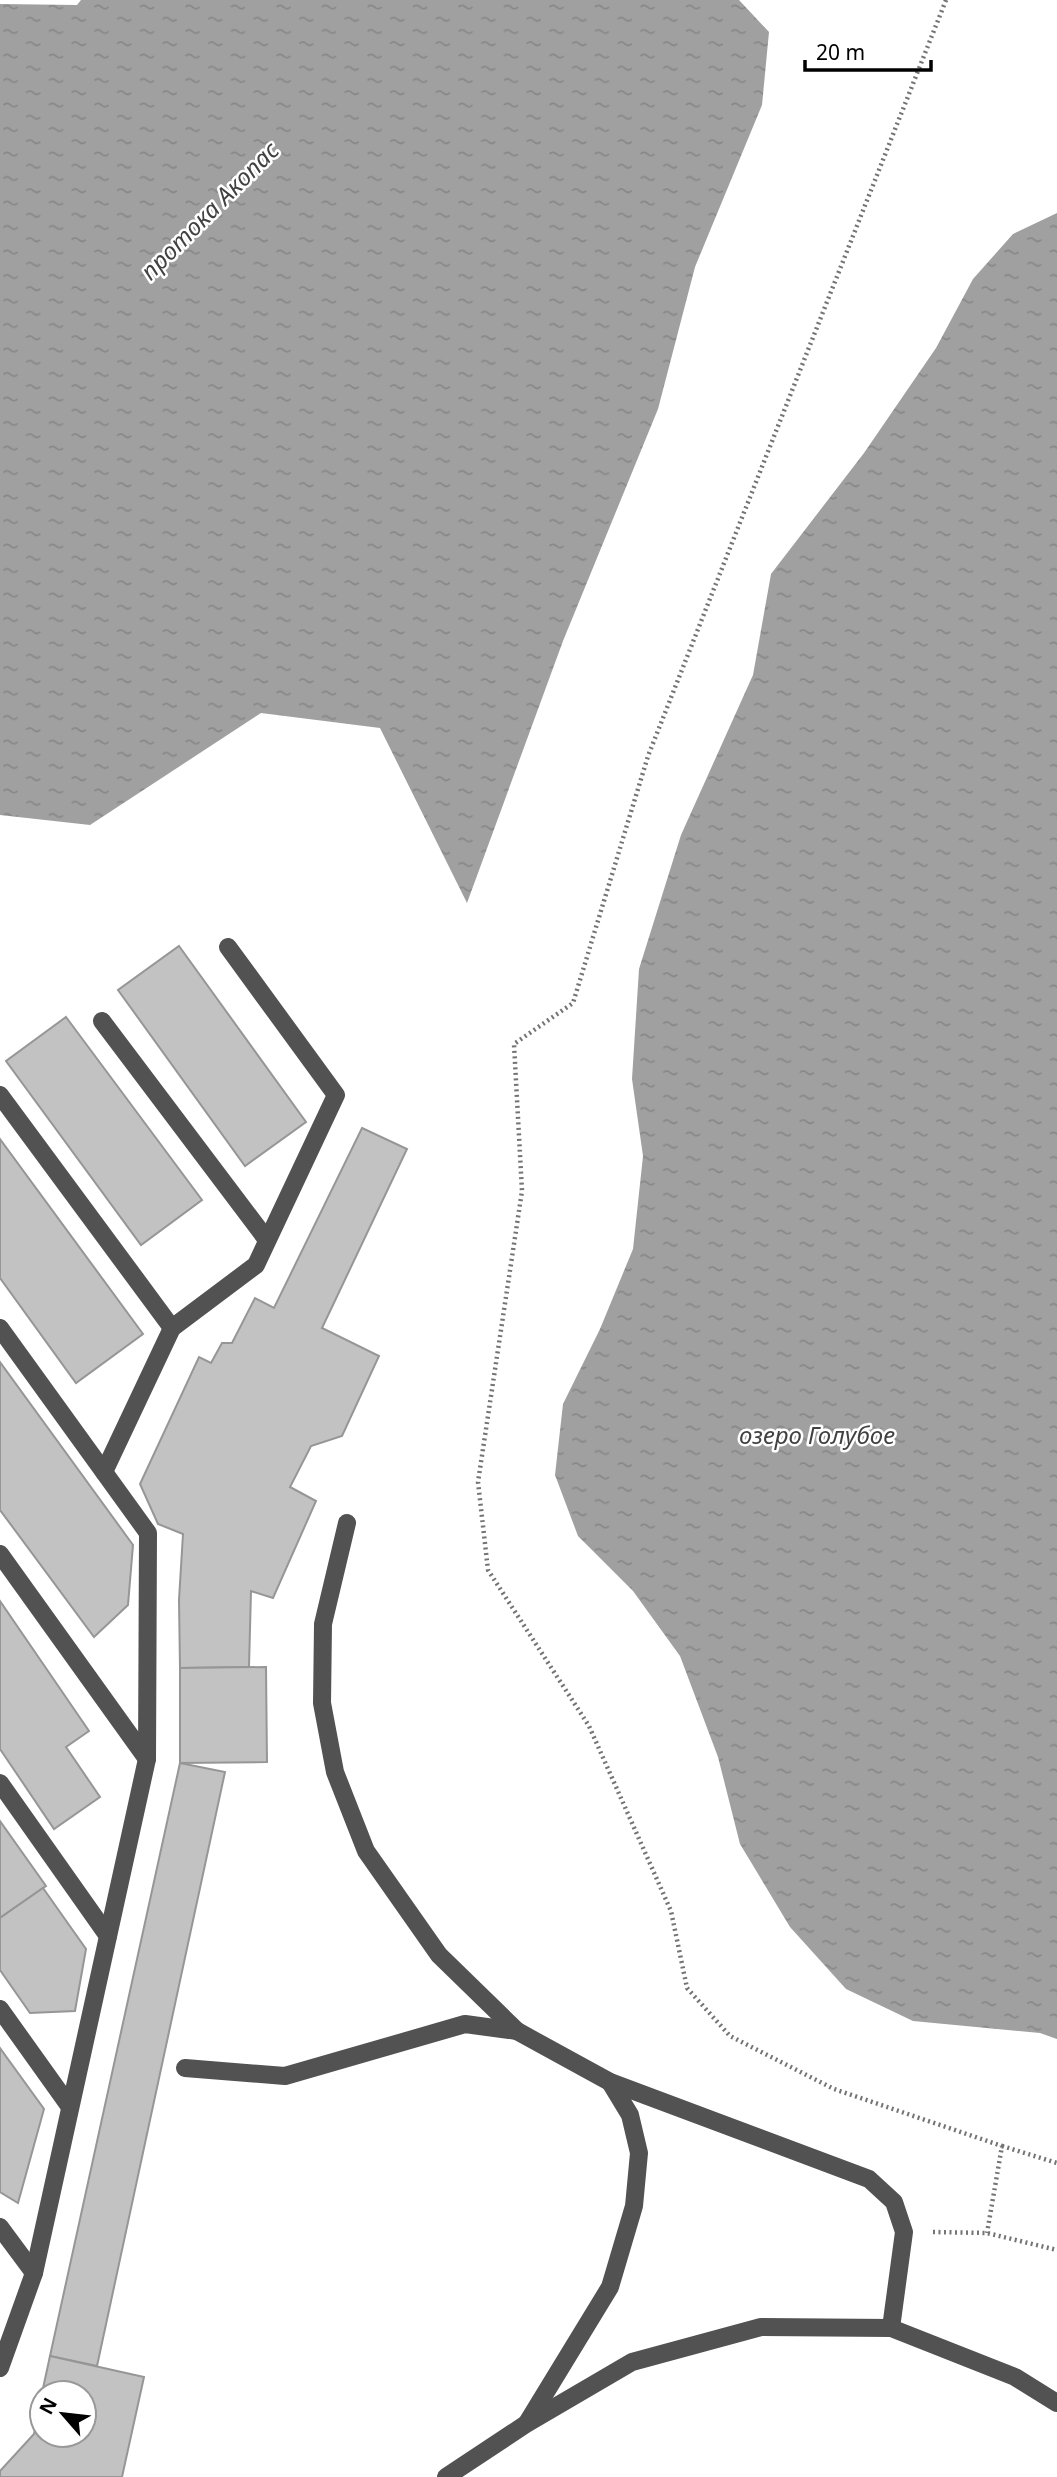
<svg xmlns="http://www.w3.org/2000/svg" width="1057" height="2477" font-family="'Noto Sans',sans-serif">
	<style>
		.water { fill: url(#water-ripples) }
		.building { fill: #c2c2c2; stroke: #969696; stroke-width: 2 }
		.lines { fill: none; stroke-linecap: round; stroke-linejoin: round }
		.path { stroke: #747474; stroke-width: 4.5; stroke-dasharray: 2 3.5; stroke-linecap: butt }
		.minor { stroke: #525252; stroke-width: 18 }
		.labels { text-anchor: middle; stroke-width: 5; stroke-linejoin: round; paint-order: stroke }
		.water-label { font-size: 24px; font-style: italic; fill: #414141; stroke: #fff }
	</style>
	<defs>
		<pattern id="water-ripples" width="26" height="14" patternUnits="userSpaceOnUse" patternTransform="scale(1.75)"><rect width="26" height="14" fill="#a0a0a0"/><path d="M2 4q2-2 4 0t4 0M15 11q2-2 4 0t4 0" fill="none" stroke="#888"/></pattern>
	</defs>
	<rect width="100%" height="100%" fill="#fff"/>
	<g class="water">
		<path d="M81,0h658l30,32 -7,73 -67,162 -37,142 -95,232 -96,262 -87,-175 -119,-15 -171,112 -90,-10v-811l77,1z"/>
		<path d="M1057,213v1826l-17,-6 -127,-12 -67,-32 -56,-62 -50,-83 -22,-87 -38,-101 -47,-65 -55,-55 -23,-61 8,-71 37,-75 33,-80 10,-93 -11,-77 7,-110 42,-134 72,-160 18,-101 93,-121 72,-105 37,-69 40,-45z"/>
	</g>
	<g class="building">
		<path d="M179,946l127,176 -61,44 -127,-176z"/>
		<path d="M66,1017l136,183 -61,45 -135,-184z"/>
		<path d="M362,1128l45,21 -85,179 57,28 -37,80 -31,10 -21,41 26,14 -43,97 -22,-7 -2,76 -69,1 -1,-68 4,-66 -25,-10 -18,-40 59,-127 12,6 11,-20h10l23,-45 19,10z"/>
		<path d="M0,1139l143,195 -67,49 -76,-105z"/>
		<path d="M0,1362l133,183 -5,60 -34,32 -94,-127z"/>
		<path d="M0,1601l89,130 -23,16 34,50 -46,32 -54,-80z"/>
		<path d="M266,1667l1,95 -87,1v-95z"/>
		<path d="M180,1763l45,9 -128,594 -47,-10z"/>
		<path d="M0,1821l46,65 -46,32z"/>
		<path d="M43,1888l43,61 -11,62 -45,2 -30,-43v-52z"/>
		<path d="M0,2048l44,61 -26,94 -18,-11z"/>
		<path d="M50,2356l94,21 -22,100h-122v-6l34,-37 8,-39v40h42v-42h-42z"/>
	</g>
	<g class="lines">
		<g class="path">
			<path d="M946,0l-298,756 -75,247 -59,41 8,147 -44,291 10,88 101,156 82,185 16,77 43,48 104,53 168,57 -15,87"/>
			<path d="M1002,2146l55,17"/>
			<path d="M933,2232l54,1 70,17"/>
		</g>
		<g class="minor">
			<path d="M102,1021l165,219"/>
			<path d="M0,1095l172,233"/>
			<path d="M0,1328l148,205 -1,226 -113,514"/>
			<path d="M104,1472l68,-144 84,-63 80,-170 -108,-148"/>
			<path d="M347,1523l-24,101 -1,79 13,69 31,79 73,104 78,76"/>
			<path d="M0,1554l147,205"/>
			<path d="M0,1783l108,153"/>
			<path d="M0,2009l70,98"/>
			<path d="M185,2068l100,8 180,-52 52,7 93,51 259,97 25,23 10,30 -13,96"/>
			<path d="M0,2227l34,46 -34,95"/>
			<path d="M527,2423l83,-136 24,-81 5,-53 -9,-38 -20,-33"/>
			<path d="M446,2477l80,-53 106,-62 129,-35 130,1 124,49 42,26"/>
		</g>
	</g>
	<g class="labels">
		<g class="water-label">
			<text transform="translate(210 211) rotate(-45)" y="8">протока Акопас</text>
			<text x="817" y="1444">озеро Голубое</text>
		</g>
	</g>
	<g transform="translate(63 2414) rotate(298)"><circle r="33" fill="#ffffff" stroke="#999999" stroke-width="2"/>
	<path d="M0-5L12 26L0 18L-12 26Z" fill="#000000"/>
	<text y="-10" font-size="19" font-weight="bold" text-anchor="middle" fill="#000000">N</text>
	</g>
	<path d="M805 60v10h126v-10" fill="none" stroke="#000000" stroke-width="3.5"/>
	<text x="816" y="60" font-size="21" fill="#000000" stroke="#ffffff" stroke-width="5" paint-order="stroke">20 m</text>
</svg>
